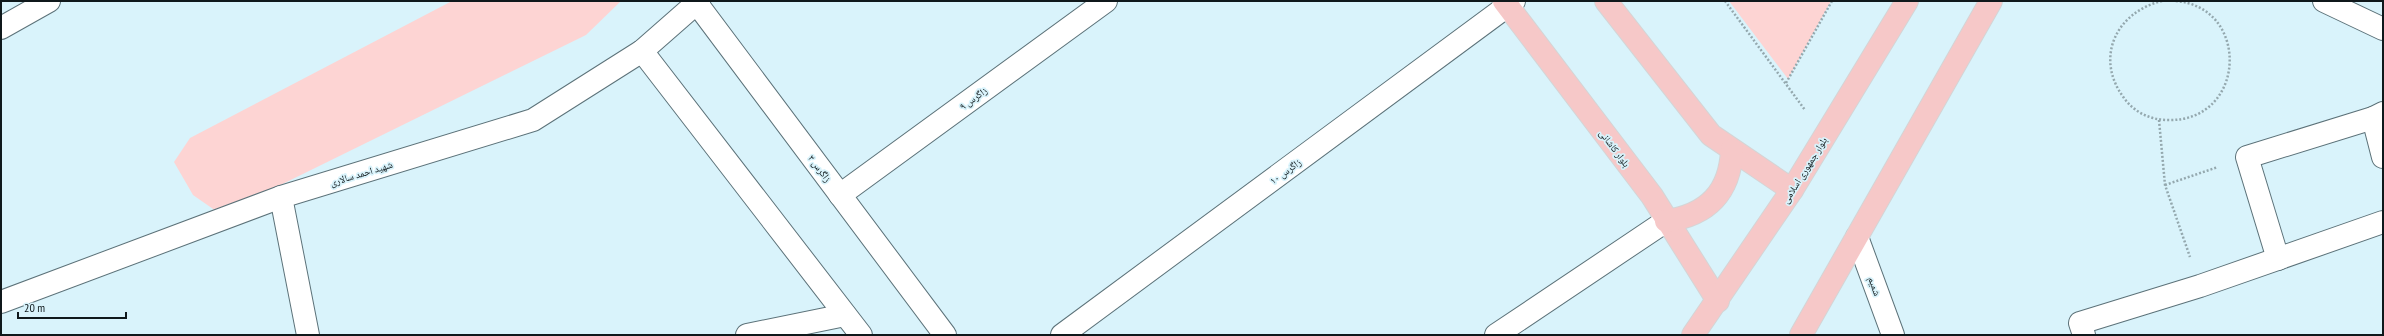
<svg xmlns="http://www.w3.org/2000/svg" width="2384" height="336" font-family="'PT Sans Narrow','Noto Naskh Arabic',sans-serif">
	<style>
		.green { fill: #fdd4d3 }
		.lines { fill: none; stroke-linecap: round; stroke-linejoin: round }
		.minor-casing { stroke: #5c7279; stroke-width: 24 }
		.major-casing { stroke: #d4d5d6; stroke-width: 24 }
		.path { stroke: #94a8ae; stroke-width: 2.5; stroke-dasharray: 2 2; stroke-linecap: butt }
		.minor { stroke: #fff; stroke-width: 22 }
		.major { stroke: #f6c8c8; stroke-width: 22 }
		.labels { text-anchor: middle; stroke-width: 3.5; stroke-linejoin: round; paint-order: stroke }
		.street-label { font-size: 10px; fill: #0f181b; stroke: #d9f3fb }
	</style>
	<rect width="100%" height="100%" fill="#d9f3fb"/>
	<g class="green">
		<path d="M452,1h169l-35,34 -340,167 -30,9 -23,-16 -19,-33 16,-24z"/>
		<path d="M1729,1h102l-43,78z"/>
	</g>
	<g class="lines">
		<defs>
			<g id="minor">
				<path d="M695,1l250,334"/>
				<path d="M2324,1l59,28"/>
				<path d="M1,28l48,-27"/>
				<path d="M642,51l219,284"/>
				<path d="M2383,113l-10,5 10,39"/>
				<path d="M840,195l266,-194"/>
				<path d="M281,197l27,138"/>
				<path d="M1857,237l36,98"/>
				<path d="M2278,259l-31,-102 126,-39"/>
				<path d="M1,302l280,-105 252,-77 109,-69 57,-50"/>
				<path d="M747,335l98,-20"/>
				<path d="M1062,335l452,-334"/>
				<path d="M1496,335l170,-114"/>
				<path d="M2084,335l-4,-12 120,-37 183,-64"/>
			</g>
			<g id="major">
				<path d="M1504,1l148,195 66,105"/>
				<path d="M1606,1l105,134 81,55"/>
				<path d="M1666,221c42,-6 64,-29 66,-71"/>
				<path d="M1693,335l99,-145 115,-189"/>
				<path d="M1801,335l190,-334"/>
			</g>
		</defs>
		<use href="#minor" class="minor-casing"/>
		<use href="#major" class="major-casing"/>
		<g class="path">
			<path d="M1725,1l80,109"/>
			<path d="M2162,1c-46,11 -68,57 -38,97 10,14 26,22 44,22 79,2 83,-114 7,-119"/>
			<path d="M1786,83l46,-82"/>
			<path d="M2159,120l6,65 25,72"/>
			<path d="M2165,185l53,-18"/>
		</g>
		<use href="#minor" class="minor"/>
		<use href="#major" class="major"/>
	</g>
	<g class="labels">
		<g class="street-label">
			<text transform="translate(973 98) rotate(-36)" y="4">زاگرس ۹</text>
			<text transform="translate(1615 148) rotate(53)" y="4">بلوار کاشانی</text>
			<text transform="translate(820 168) rotate(53)" y="4">زاگرس ۲</text>
			<text transform="translate(1804 170) rotate(-58)" y="4">بلوار جمهوری اسلامی</text>
			<text transform="translate(1285 171) rotate(-36)" y="4">زاگرس ۱۰</text>
			<text transform="translate(361 173) rotate(-17)" y="4">شهید احمد سالاری</text>
			<text transform="translate(1875 286) rotate(70)" y="4">شمیم</text>
		</g>
	</g>
	<rect width="2384" height="336" fill="none" stroke="#0f181b" stroke-width="4"/>
	<path d="M18 312v6h108v-6" fill="none" stroke="#0f181b" stroke-width="2"/>
	<text x="24" y="312" font-size="12" fill="#0f181b" stroke="#d9f3fb" stroke-width="3" paint-order="stroke">20 m</text>
</svg>
